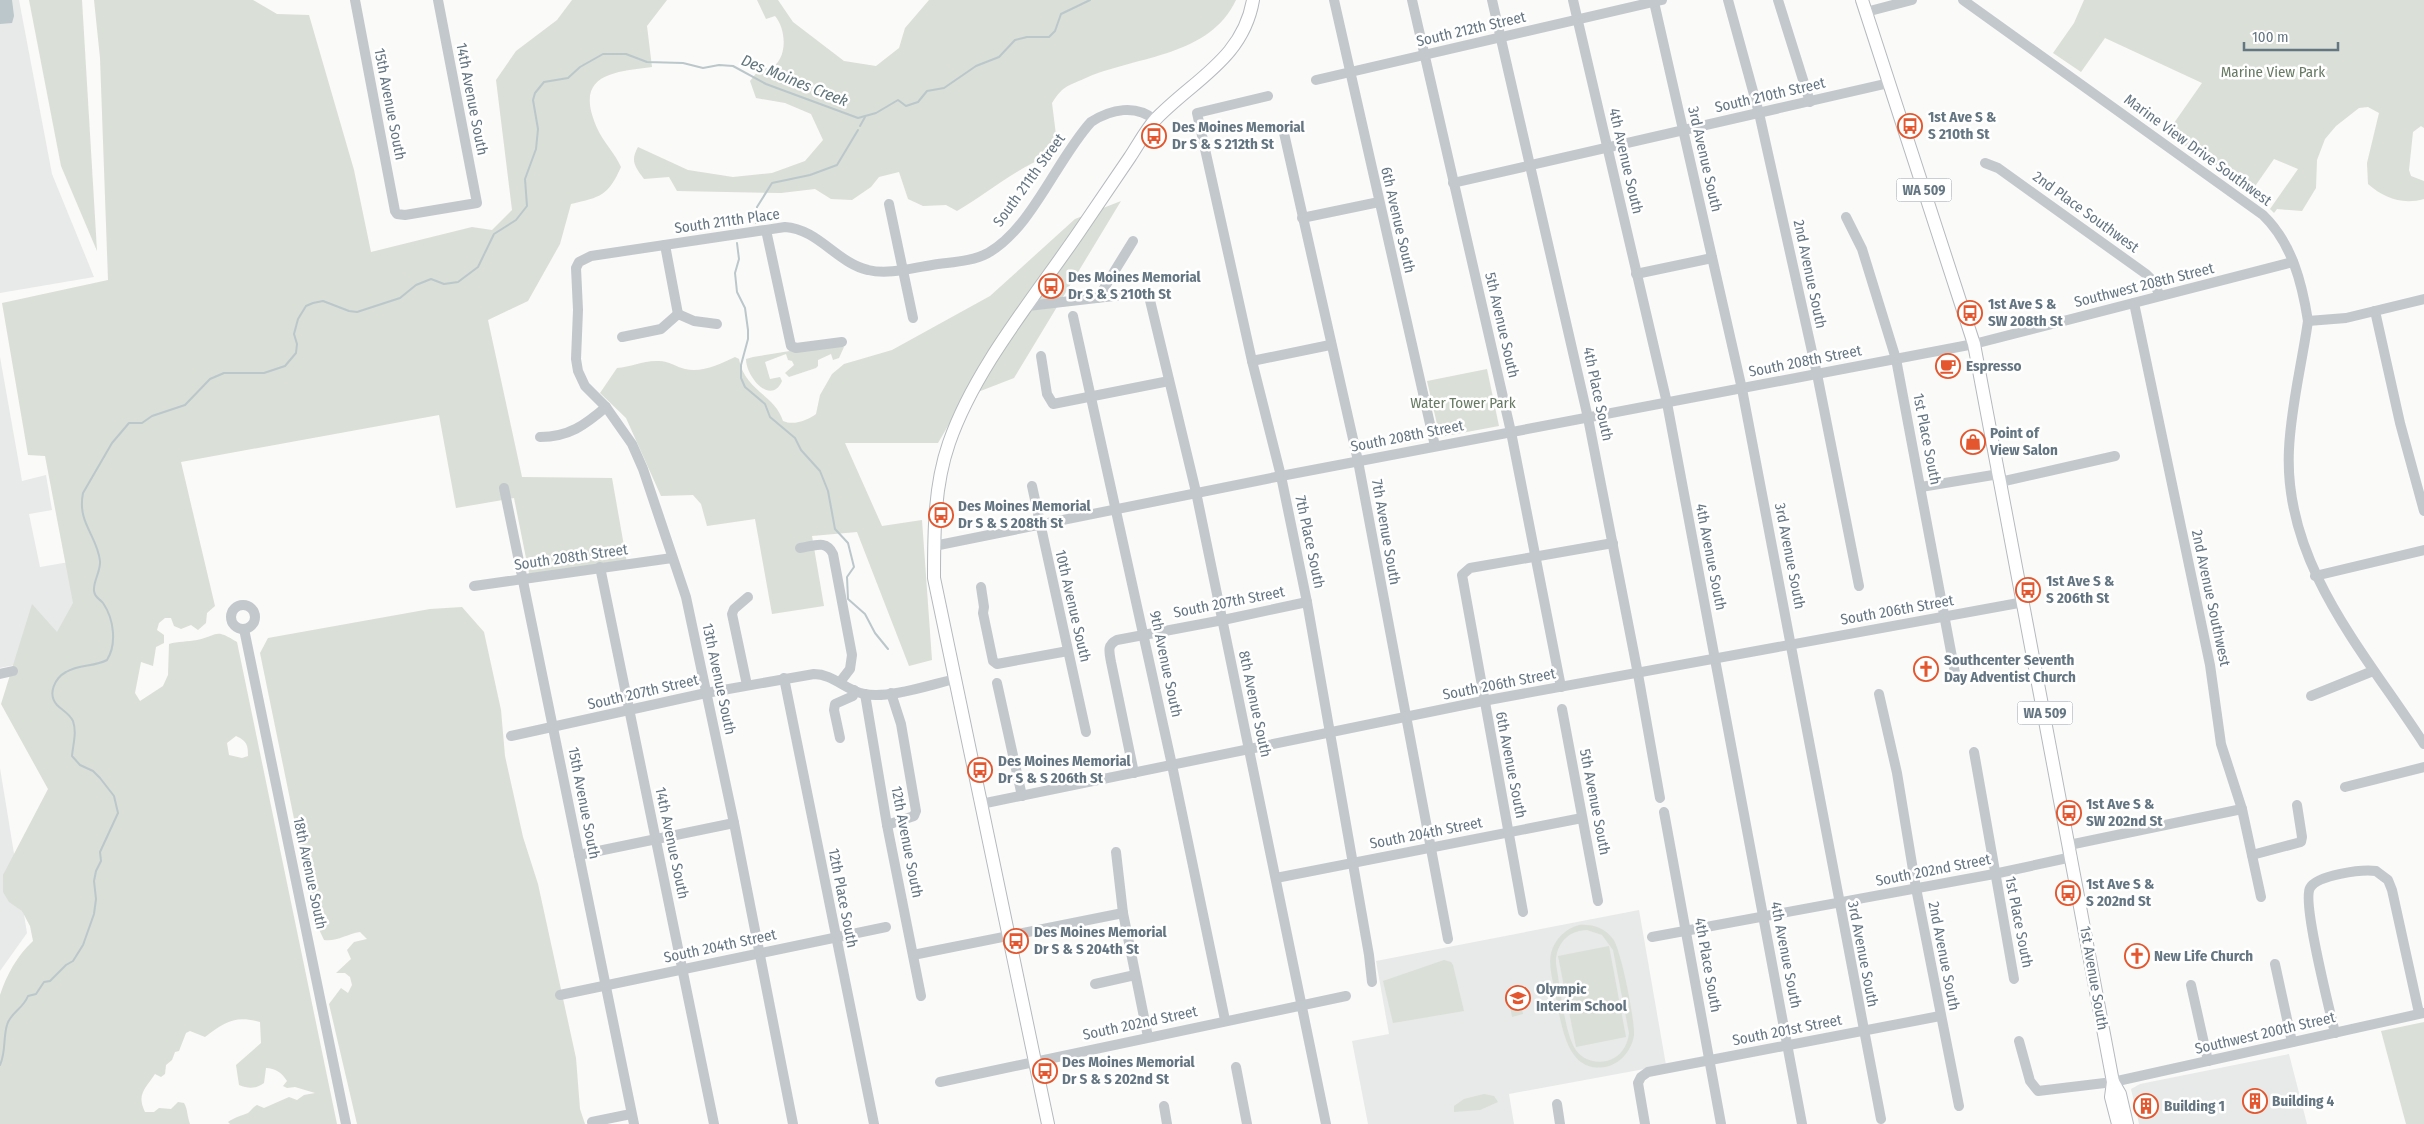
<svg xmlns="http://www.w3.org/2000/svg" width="2424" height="1124" font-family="'Fira Sans Condensed',sans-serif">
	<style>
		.built { fill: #e8e9e9 }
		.green { fill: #dadfd7; fill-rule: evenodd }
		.water { fill: #bbc7cb }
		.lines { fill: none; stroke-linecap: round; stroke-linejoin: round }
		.stream { stroke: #bbc7cb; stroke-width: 2 }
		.major-casing { stroke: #b5babe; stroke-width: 14 }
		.minor { stroke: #c3c8cc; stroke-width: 10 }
		.major { stroke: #fff; stroke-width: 12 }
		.labels { text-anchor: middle; stroke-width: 5; stroke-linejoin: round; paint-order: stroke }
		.shield { fill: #fff; stroke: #939fa8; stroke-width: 1 }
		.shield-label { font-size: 14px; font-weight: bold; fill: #657683 }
		.street-label { font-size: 15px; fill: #657683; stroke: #fff }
		.park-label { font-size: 15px; fill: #687a64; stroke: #fff }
		.poi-label { font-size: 15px; font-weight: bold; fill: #657683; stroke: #fff; text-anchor: start }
		.water-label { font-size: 16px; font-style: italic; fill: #60757c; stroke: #fff }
	</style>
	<rect width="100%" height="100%" fill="#fafaf8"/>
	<g class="built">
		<path d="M0,0h19l33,174 42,103 -94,16z"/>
		<path d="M0,357l22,124 24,-6 6,35 -23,4 11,53 47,-8 15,89 -102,20z"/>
		<path d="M0,768l27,165 -27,38z"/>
		<path d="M1639,910l27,155 -157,29 5,30h-146l-16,-83 37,-7 -13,-73z"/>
		<path d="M2289,1054l18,70h-168l-8,-35 9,-5z"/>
	</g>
	<g class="green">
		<path d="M29,0h53l15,251 -36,-85z"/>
		<path d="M94,0h159l24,14 32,1 45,155 17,82 101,-25 20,3 20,-20 -16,-130 20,-29 41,-31 15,-20h95l-20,26 5,41c-39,5 -79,7 -55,61 6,14 18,25 24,39 -13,29 -20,30 -50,37l-11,40 -32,57 -40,19 34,157 90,1 15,85 -97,15 -16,-80 -58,10 -17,-93 -258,47 34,144 -8,7 -1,10 -8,7 -7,-5 -10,4 -7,-3 -3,-8h-6l-6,5 -2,7 7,5v8l-8,4 -3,19 -12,-4 -6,31 5,8 23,-15 5,-11 1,-31c9,-3 19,-2 28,-4 23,-5 17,-12 40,2l100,482h-107l-2,-2c7,-5 13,-6 20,-9 3,-2 5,-6 9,-8l7,3 25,-11 8,3 7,-5 11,-2 -20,-6 -8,1 -4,-2 4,-5c-5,-8 -12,-13 -21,-13l-2,15c-9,6 -15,6 -25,2l-3,-20 25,-22 -1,-21c-25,-7 -35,0 -55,15l-15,-6 -4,2 -7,18 -4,1 -3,8 -6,5 -1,9 -4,3 -6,-3c-9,14 -19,20 -10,38h9l5,-4 12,1 7,-7 6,1c4,7 3,13 6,21h-190v-129c7,-21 17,-39 33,-54l-3,-15 -8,-15 -13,-9 -6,-10v-17l45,-86 -47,-85 31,-100 25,28 16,-29 -28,-147 -17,-1 -26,-152 106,-23 -8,-222zM236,736c11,5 12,9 12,20l-6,2 -13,-3 -2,-12z"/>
		<path d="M757,0h21l15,22 51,39 32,5 23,-18 6,-20 24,-28h307c-26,56 -98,56 -148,77 -19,9 -24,7 -36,26l4,32 -9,22c-29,10 -61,37 -90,54l-11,-6 -23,1 -15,-7 -9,-27 -20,5 -8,10 -19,13 -21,-1 -16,-10 -34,4 -104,-2 -8,-14 -25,2c-9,-12 -14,-18 -6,-32l50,23 45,7 39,-4 33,-12 18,-21 -12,-26 -26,-11 -29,-5 -6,-17 12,-15 7,3c19,-8 18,-39 6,-53l-9,3z"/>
		<path d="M2084,0h340v128l-3,-2 -8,6 -4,38 2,6 13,5v18c-22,6 -40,-1 -56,-15l-1,-21 12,-50 -11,-6 -9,1 -23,18 -11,13 -8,21 -1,28 -14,23 -25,-2 -3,4 -4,-4 28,-40 -24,-10 -23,33 -84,-59 35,-50 -97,-45 -24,34 -28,-19 21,-30z"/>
		<path d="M1121,201l-107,177 -49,19 -27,46h-93l37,83 40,-6 10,140 -23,6 -52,-134 -45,4 12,70 -52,8 -17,-95 -48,7 -6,-22 -8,-9 -32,1 -35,-78 -26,-25 17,-25c14,-1 27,-8 42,-7 10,0 17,6 26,8 17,4 35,-5 50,-12l4,2c5,31 36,36 44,62 11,5 25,-1 33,-7l4,-19 12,-21 12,-10 48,-14 98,-54 85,-77z"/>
		<path d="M839,343l5,4 -5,11 -6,2 -2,-6 -13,6v6l-2,2 -27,9 -4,-4 9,-8 -2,-4 -4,-1 -2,-6 -21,8 5,17 10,-2 2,4c-11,25 -36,-4 -36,-22l7,-2z"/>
		<path d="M1487,369l12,57 -59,11 -13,-56z"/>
		<path d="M462,607l22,25 17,78 4,46 18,81 15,47 38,174 4,51 5,15h-228l-28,-120 12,-16 7,5 4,-8 -2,-8 -5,-4h-9l15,-14 -4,-9 7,-8 13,-3 -7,-7c-13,2 -24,10 -36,8l-9,-19 -55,-268 8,-15 162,-29z"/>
		<path d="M1579,925c13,-1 26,3 34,14 8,10 22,82 21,96 -2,14 -12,27 -25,31 -42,11 -47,-40 -53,-68 -2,-14 -8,-31 -5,-45 4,-14 14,-24 28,-28zM1587,930l15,5 11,15 16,83c-1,10 -6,20 -15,25 -14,8 -33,3 -40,-11 -10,-19 -14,-61 -18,-83 -1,-19 12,-34 31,-34z"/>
		<path d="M1609,946l17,91 -50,10 -18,-91z"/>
		<path d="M1444,960l7,2 2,3 11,46 -71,12 -10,-42z"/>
		<path d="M1521,1004l2,10 -11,3 -2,-11z"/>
		<path d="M2424,1022v102h-18l-25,-93z"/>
		<path d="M1484,1094l10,2 4,6 -18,8 -26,2v-6l10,-7z"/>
	</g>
	<path class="water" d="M0,0h12l2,16 -2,7 -12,1z"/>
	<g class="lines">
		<g class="stream">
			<path d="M860,126l5,-9"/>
			<path d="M756,223l1,-16 15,-24 38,-8 27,-10 21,-35"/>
			<path d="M737,243l2,16 -4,14 2,19 8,16 3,22v9l-7,26v13l4,9 20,17 5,13 25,21 6,12 19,21 8,20 7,38 13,14 6,24 -7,10 1,22 17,15 10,19 13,16"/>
			<path d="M0,1065c6,-13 3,-27 7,-40 3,-12 16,-16 21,-29l8,-2 8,-12 6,-1 16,-16 7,-4 10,-16 11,-31 2,-15 -2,-18 2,-10 5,-10 -1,-9 18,-39 -4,-17 -14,-18 -7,-7 -13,-6 -8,-9c1,-12 5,-23 1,-35 -3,-7 -11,-11 -16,-16 -10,-11 -2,-27 9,-33 13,-8 28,-5 41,-12 10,-16 7,-41 -4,-57 -4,-5 -8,-5 -9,-12 -1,-10 7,-20 6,-30 -3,-26 -23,-38 -17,-68l29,-50 17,-20h13l10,-7 33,-11 25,-26 14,-6h40l21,-7 11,-13 1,-9 -3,-10 4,-15 8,-13 7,-3 10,-2 26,10 8,1 43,-14 16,-13 15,-6 13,5 14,-2 20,-15 16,-33 22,-14 11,-14 -2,-27 11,-30 2,-20 -5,-29 2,-7 9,-11 24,-4 12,-11 23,-13h23l21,8 36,1 20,5 16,-3 14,1 33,18 92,34 18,-5 22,-13 8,6 12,-4 9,-11 17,-3 32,-22 23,-9 16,-17 12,-3h22l6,-6 6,-17 29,-14"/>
		</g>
		<defs>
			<g id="major">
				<path d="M1862,0l112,344 139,738 -2,15 7,27"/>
				<path d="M2113,1082l7,12 7,30"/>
				<path d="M1048,1124l-114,-546c0,-45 0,-92 15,-135 26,-75 85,-145 130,-211 17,-25 34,-50 51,-75 8,-12 16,-27 25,-37 38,-40 88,-61 98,-120"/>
			</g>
		</defs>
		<use href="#major" class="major-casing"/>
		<g class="minor">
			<path d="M355,0l40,211 2,3 8,1 72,-12 -39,-203"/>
			<path d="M1334,0l101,446"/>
			<path d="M1412,0l99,432 50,255"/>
			<path d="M1492,0l96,418 50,256 22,124"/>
			<path d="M1573,0l94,403 135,721"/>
			<path d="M1728,0l31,113 58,261 42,212"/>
			<path d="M1778,0l32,102"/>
			<path d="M1963,0l300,215c29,28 39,68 45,106 -6,42 -17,85 -19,128 -6,115 77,205 135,295"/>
			<path d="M1654,2l88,387 139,730"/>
			<path d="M1866,12l46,-12"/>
			<path d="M1316,80l346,-80"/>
			<path d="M1268,96l-71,17 55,248 29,115 26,126 62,353 3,27"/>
			<path d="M1284,133l74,328 90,478"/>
			<path d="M1985,163l13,5 148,106 7,7 7,15"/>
			<path d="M1453,183l436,-100"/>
			<path d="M889,204l24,114"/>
			<path d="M1846,217l16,32 34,110 59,314"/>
			<path d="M1302,218l77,-16"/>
			<path d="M766,230l25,116 5,2 46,-6"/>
			<path d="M665,245l13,69"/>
			<path d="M1636,274l76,-16"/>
			<path d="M1098,298l35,-57"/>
			<path d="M2134,303l76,362 11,79 21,65 19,88"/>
			<path d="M1028,306l120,-14 48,200 130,632"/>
			<path d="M2375,311l25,112 24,88"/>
			<path d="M1073,316l99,449 53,255"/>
			<path d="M2308,321l38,-3 78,-19"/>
			<path d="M622,337l39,-8 17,-15 16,7 23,3"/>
			<path d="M1041,356l6,38 6,10 116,-23"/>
			<path d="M1252,361l78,-16"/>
			<path d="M540,437c29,0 45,-12 66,-30"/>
			<path d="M2000,482l115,-26"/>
			<path d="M1032,486l54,246"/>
			<path d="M1921,487l78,-13"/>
			<path d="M504,488l130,636"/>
			<path d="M934,546l347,-70 693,-132 319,-82"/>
			<path d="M800,548c14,-2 26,-9 33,6l19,101 -2,14 -10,13"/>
			<path d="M600,567l114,557"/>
			<path d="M2315,576l109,-26"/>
			<path d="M474,586l198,-28"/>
			<path d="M981,587l3,20 -1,6 10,48 4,3 71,-13"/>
			<circle cx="243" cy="617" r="12"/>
			<path d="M244,629l102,495"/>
			<path d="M0,674l13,-3"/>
			<path d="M784,678l90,446"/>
			<path d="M997,683l25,113"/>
			<path d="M747,685l-15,-71 2,-5 14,-12"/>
			<path d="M865,694l22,131 34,171"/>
			<path d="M1879,694l18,79 19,115 43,218"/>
			<path d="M2311,696l62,-25"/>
			<path d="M1562,709l36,192"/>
			<path d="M511,736l195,-43 108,-19c19,0 31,16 50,20 25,5 65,-9 91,-15"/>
			<path d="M840,738l-6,-28 1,-6 18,-8 1,-6"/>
			<path d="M1974,752l40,227"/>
			<path d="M1134,773l-23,-111c-2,-11 -4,-17 6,-22l106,-20 84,-18"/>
			<path d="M2345,787l79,-20"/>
			<path d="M981,804l502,-103 541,-99"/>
			<path d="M1664,812l57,312"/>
			<path d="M887,825l27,-9 2,-5 -15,-87 -10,-31"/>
			<path d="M2069,845l173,-36"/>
			<path d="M1116,852l7,61 25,124"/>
			<path d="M579,855l155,-32"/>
			<path d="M2252,855l49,-13 1,-5 -5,-32"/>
			<path d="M1276,878l306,-60"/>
			<path d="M1523,912l-61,-337 8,-7 143,-25"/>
			<path d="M1652,937l342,-63 78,-17"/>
			<path d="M913,955l210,-42"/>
			<path d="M2275,964l17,78"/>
			<path d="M1095,984l40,-9"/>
			<path d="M2191,985l17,76"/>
			<path d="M560,995l326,-68"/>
			<path d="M2335,1033c-5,-22 -33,-130 -25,-145 7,-13 52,-19 66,-17l12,9 4,10 27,123"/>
			<path d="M2019,1041l11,40 8,10 75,-9 311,-69"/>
			<path d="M1236,1067l11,57"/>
			<path d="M940,1082l406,-86"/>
			<path d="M1557,1104l3,20"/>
			<path d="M1164,1106l3,18"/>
			<path d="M592,1122l39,-8"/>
			<path d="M793,1124l-59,-301 -48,-226 -43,-128 -11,-25 -26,-37 -21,-21 -7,-15 -2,-12 2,-49 -2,-42 3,-6 12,-6 194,-29c33,2 52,36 83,43 20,5 44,-2 64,-5 18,-3 39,-3 56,-12 44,-25 69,-94 103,-131 20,-13 45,-18 64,-2"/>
			<path d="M1645,1124l-7,-41 3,-6 7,-5 292,-56"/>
		</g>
		<use href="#major" class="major"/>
	</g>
	<defs>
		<symbol id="bus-ring" viewBox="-11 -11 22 22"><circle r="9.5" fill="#fff" stroke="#e4572e" stroke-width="1.5"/><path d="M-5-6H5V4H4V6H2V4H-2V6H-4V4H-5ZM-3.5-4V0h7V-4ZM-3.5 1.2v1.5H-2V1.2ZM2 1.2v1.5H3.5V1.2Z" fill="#e4572e"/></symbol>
		<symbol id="cafe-ring" viewBox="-11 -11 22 22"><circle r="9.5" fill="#fff" stroke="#e4572e" stroke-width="1.5"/><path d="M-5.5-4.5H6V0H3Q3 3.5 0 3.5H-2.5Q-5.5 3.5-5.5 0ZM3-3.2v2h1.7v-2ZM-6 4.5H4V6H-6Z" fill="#e4572e"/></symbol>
		<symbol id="shop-ring" viewBox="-11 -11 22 22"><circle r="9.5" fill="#fff" stroke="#e4572e" stroke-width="1.5"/><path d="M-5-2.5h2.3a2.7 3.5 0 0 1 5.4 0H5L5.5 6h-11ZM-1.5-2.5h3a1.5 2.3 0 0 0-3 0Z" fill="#e4572e"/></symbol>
		<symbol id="church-ring" viewBox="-11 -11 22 22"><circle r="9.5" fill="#fff" stroke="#e4572e" stroke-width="1.5"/><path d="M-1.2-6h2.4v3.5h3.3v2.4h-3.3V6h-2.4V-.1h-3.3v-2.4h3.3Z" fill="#e4572e"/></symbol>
		<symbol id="school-ring" viewBox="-11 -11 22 22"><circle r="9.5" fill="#fff" stroke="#e4572e" stroke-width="1.5"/><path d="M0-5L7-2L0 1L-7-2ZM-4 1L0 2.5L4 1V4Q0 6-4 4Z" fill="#e4572e"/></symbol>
		<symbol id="building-ring" viewBox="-11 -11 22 22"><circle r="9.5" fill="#fff" stroke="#e4572e" stroke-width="1.5"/><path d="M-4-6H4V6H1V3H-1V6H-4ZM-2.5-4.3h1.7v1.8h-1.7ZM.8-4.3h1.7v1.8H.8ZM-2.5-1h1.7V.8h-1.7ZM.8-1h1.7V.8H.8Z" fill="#e4572e"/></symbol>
	</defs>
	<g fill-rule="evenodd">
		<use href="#bus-ring" x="1896" y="112" width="28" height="28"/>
		<use href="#bus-ring" x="1140" y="122" width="28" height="28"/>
		<use href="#bus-ring" x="1037" y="272" width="28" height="28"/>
		<use href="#bus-ring" x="1956" y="299" width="28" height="28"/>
		<use href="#cafe-ring" x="1934" y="352" width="28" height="28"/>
		<use href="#shop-ring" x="1959" y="428" width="28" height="28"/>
		<use href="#bus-ring" x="927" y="501" width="28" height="28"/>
		<use href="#bus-ring" x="2014" y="576" width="28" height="28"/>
		<use href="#church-ring" x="1912" y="655" width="28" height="28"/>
		<use href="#bus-ring" x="966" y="756" width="28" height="28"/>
		<use href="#bus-ring" x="2055" y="799" width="28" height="28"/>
		<use href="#bus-ring" x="2054" y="879" width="28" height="28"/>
		<use href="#bus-ring" x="1002" y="927" width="28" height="28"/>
		<use href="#church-ring" x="2123" y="942" width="28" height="28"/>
		<use href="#school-ring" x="1504" y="984" width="28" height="28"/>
		<use href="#bus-ring" x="1031" y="1057" width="28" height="28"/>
		<use href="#building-ring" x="2241" y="1087" width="28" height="28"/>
		<use href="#building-ring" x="2132" y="1092" width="28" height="28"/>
	</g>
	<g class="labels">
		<g class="shield">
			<rect x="1896.5" y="178.5" width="55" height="23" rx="4"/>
			<rect x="2017.5" y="701.5" width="55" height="23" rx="4"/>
		</g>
		<g class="shield-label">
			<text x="1924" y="195">WA 509</text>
			<text x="2045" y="718">WA 509</text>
		</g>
		<g class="street-label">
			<text transform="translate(1471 29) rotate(-13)" y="5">South 212th Street</text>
			<text transform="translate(1770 95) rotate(-13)" y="5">South 210th Street</text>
			<text transform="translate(472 99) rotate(79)" y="5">14th Avenue South</text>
			<text transform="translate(390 104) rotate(79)" y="5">15th Avenue South</text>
			<text transform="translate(2198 150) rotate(36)" y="5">Marine View Drive Southwest</text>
			<text transform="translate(1705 159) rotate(77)" y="5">3rd Avenue South</text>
			<text transform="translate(1626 161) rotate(77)" y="5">4th Avenue South</text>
			<text transform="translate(1029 180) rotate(-54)" y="5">South 211th Street</text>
			<text transform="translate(2086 212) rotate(36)" y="5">2nd Place Southwest</text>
			<text transform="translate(1398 220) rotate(77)" y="5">6th Avenue South</text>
			<text transform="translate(727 221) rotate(-8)" y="5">South 211th Place</text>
			<text transform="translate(1810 274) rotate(78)" y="5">2nd Avenue South</text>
			<text transform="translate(2144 285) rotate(-14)" y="5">Southwest 208th Street</text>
			<text transform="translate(1502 325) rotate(77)" y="5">5th Avenue South</text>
			<text transform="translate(1805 361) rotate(-11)" y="5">South 208th Street</text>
			<text transform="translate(1598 394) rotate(78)" y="5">4th Place South</text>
			<text transform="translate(1407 436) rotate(-11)" y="5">South 208th Street</text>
			<text transform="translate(1927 439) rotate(79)" y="5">1st Place South</text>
			<text transform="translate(1386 532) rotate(80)" y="5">7th Avenue South</text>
			<text transform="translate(1310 542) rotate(78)" y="5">7th Place South</text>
			<text transform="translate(1790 556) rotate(79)" y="5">3rd Avenue South</text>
			<text transform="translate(571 557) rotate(-8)" y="5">South 208th Street</text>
			<text transform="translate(1711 557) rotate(79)" y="5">4th Avenue South</text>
			<text transform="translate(2211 598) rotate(78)" y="5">2nd Avenue Southwest</text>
			<text transform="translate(1229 602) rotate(-11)" y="5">South 207th Street</text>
			<text transform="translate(1073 606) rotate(77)" y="5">10th Avenue South</text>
			<text transform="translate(1897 610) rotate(-10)" y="5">South 206th Street</text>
			<text transform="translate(1166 664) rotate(78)" y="5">9th Avenue South</text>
			<text transform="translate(719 679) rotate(78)" y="5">13th Avenue South</text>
			<text transform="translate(1499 684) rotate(-11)" y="5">South 206th Street</text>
			<text transform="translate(643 692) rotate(-13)" y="5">South 207th Street</text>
			<text transform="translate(1255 704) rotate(78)" y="5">8th Avenue South</text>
			<text transform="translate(1511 765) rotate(79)" y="5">6th Avenue South</text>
			<text transform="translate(1595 802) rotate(79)" y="5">5th Avenue South</text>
			<text transform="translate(584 803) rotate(79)" y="5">15th Avenue South</text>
			<text transform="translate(1426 833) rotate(-11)" y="5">South 204th Street</text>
			<text transform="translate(907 842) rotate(79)" y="5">12th Avenue South</text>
			<text transform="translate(672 843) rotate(78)" y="5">14th Avenue South</text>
			<text transform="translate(1933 870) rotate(-11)" y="5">South 202nd Street</text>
			<text transform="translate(310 873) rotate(78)" y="5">18th Avenue South</text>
			<text transform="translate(843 898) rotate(79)" y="5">12th Place South</text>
			<text transform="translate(2019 922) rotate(79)" y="5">1st Place South</text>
			<text transform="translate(720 946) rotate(-12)" y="5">South 204th Street</text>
			<text transform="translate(1863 954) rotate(79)" y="5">3rd Avenue South</text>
			<text transform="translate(1786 955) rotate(79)" y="5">4th Avenue South</text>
			<text transform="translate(1944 956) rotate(79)" y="5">2nd Avenue South</text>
			<text transform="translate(1708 965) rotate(80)" y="5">4th Place South</text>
			<text transform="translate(2094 978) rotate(80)" y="5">1st Avenue South</text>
			<text transform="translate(1140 1023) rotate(-12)" y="5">South 202nd Street</text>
			<text transform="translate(1787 1030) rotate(-11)" y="5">South 201st Street</text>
			<text transform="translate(2265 1033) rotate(-13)" y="5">Southwest 200th Street</text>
		</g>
		<g class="park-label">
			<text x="2273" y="77">Marine View Park</text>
			<text x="1463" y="408">Water Tower Park</text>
		</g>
		<g class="poi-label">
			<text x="1928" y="122">1st Ave S &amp;<tspan x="1928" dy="17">S 210th St</tspan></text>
			<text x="1172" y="132">Des Moines Memorial<tspan x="1172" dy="17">Dr S &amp; S 212th St</tspan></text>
			<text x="1068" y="282">Des Moines Memorial<tspan x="1068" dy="17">Dr S &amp; S 210th St</tspan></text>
			<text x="1988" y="309">1st Ave S &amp;<tspan x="1988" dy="17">SW 208th St</tspan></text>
			<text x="1966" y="371">Espresso</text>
			<text x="1990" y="438">Point of<tspan x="1990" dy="17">View Salon</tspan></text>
			<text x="958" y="511">Des Moines Memorial<tspan x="958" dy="17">Dr S &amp; S 208th St</tspan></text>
			<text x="2046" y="586">1st Ave S &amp;<tspan x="2046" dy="17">S 206th St</tspan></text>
			<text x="1944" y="665">Southcenter Seventh<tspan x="1944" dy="17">Day Adventist Church</tspan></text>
			<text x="998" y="766">Des Moines Memorial<tspan x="998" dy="17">Dr S &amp; S 206th St</tspan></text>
			<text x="2086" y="809">1st Ave S &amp;<tspan x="2086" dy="17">SW 202nd St</tspan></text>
			<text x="2086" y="889">1st Ave S &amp;<tspan x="2086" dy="17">S 202nd St</tspan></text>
			<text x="1034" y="937">Des Moines Memorial<tspan x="1034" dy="17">Dr S &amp; S 204th St</tspan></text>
			<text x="2154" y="961">New Life Church</text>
			<text x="1536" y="994">Olympic<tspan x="1536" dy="17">Interim School</tspan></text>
			<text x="1062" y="1067">Des Moines Memorial<tspan x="1062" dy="17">Dr S &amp; S 202nd St</tspan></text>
			<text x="2272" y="1106">Building 4</text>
			<text x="2164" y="1111">Building 1</text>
		</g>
		<g class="water-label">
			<text transform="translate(795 80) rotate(22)" y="6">Des Moines Creek</text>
		</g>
	</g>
	<path d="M2244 42v8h94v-8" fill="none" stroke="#657683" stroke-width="2.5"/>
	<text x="2252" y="42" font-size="15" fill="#657683" stroke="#ffffff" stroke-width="4" paint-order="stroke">100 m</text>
</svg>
